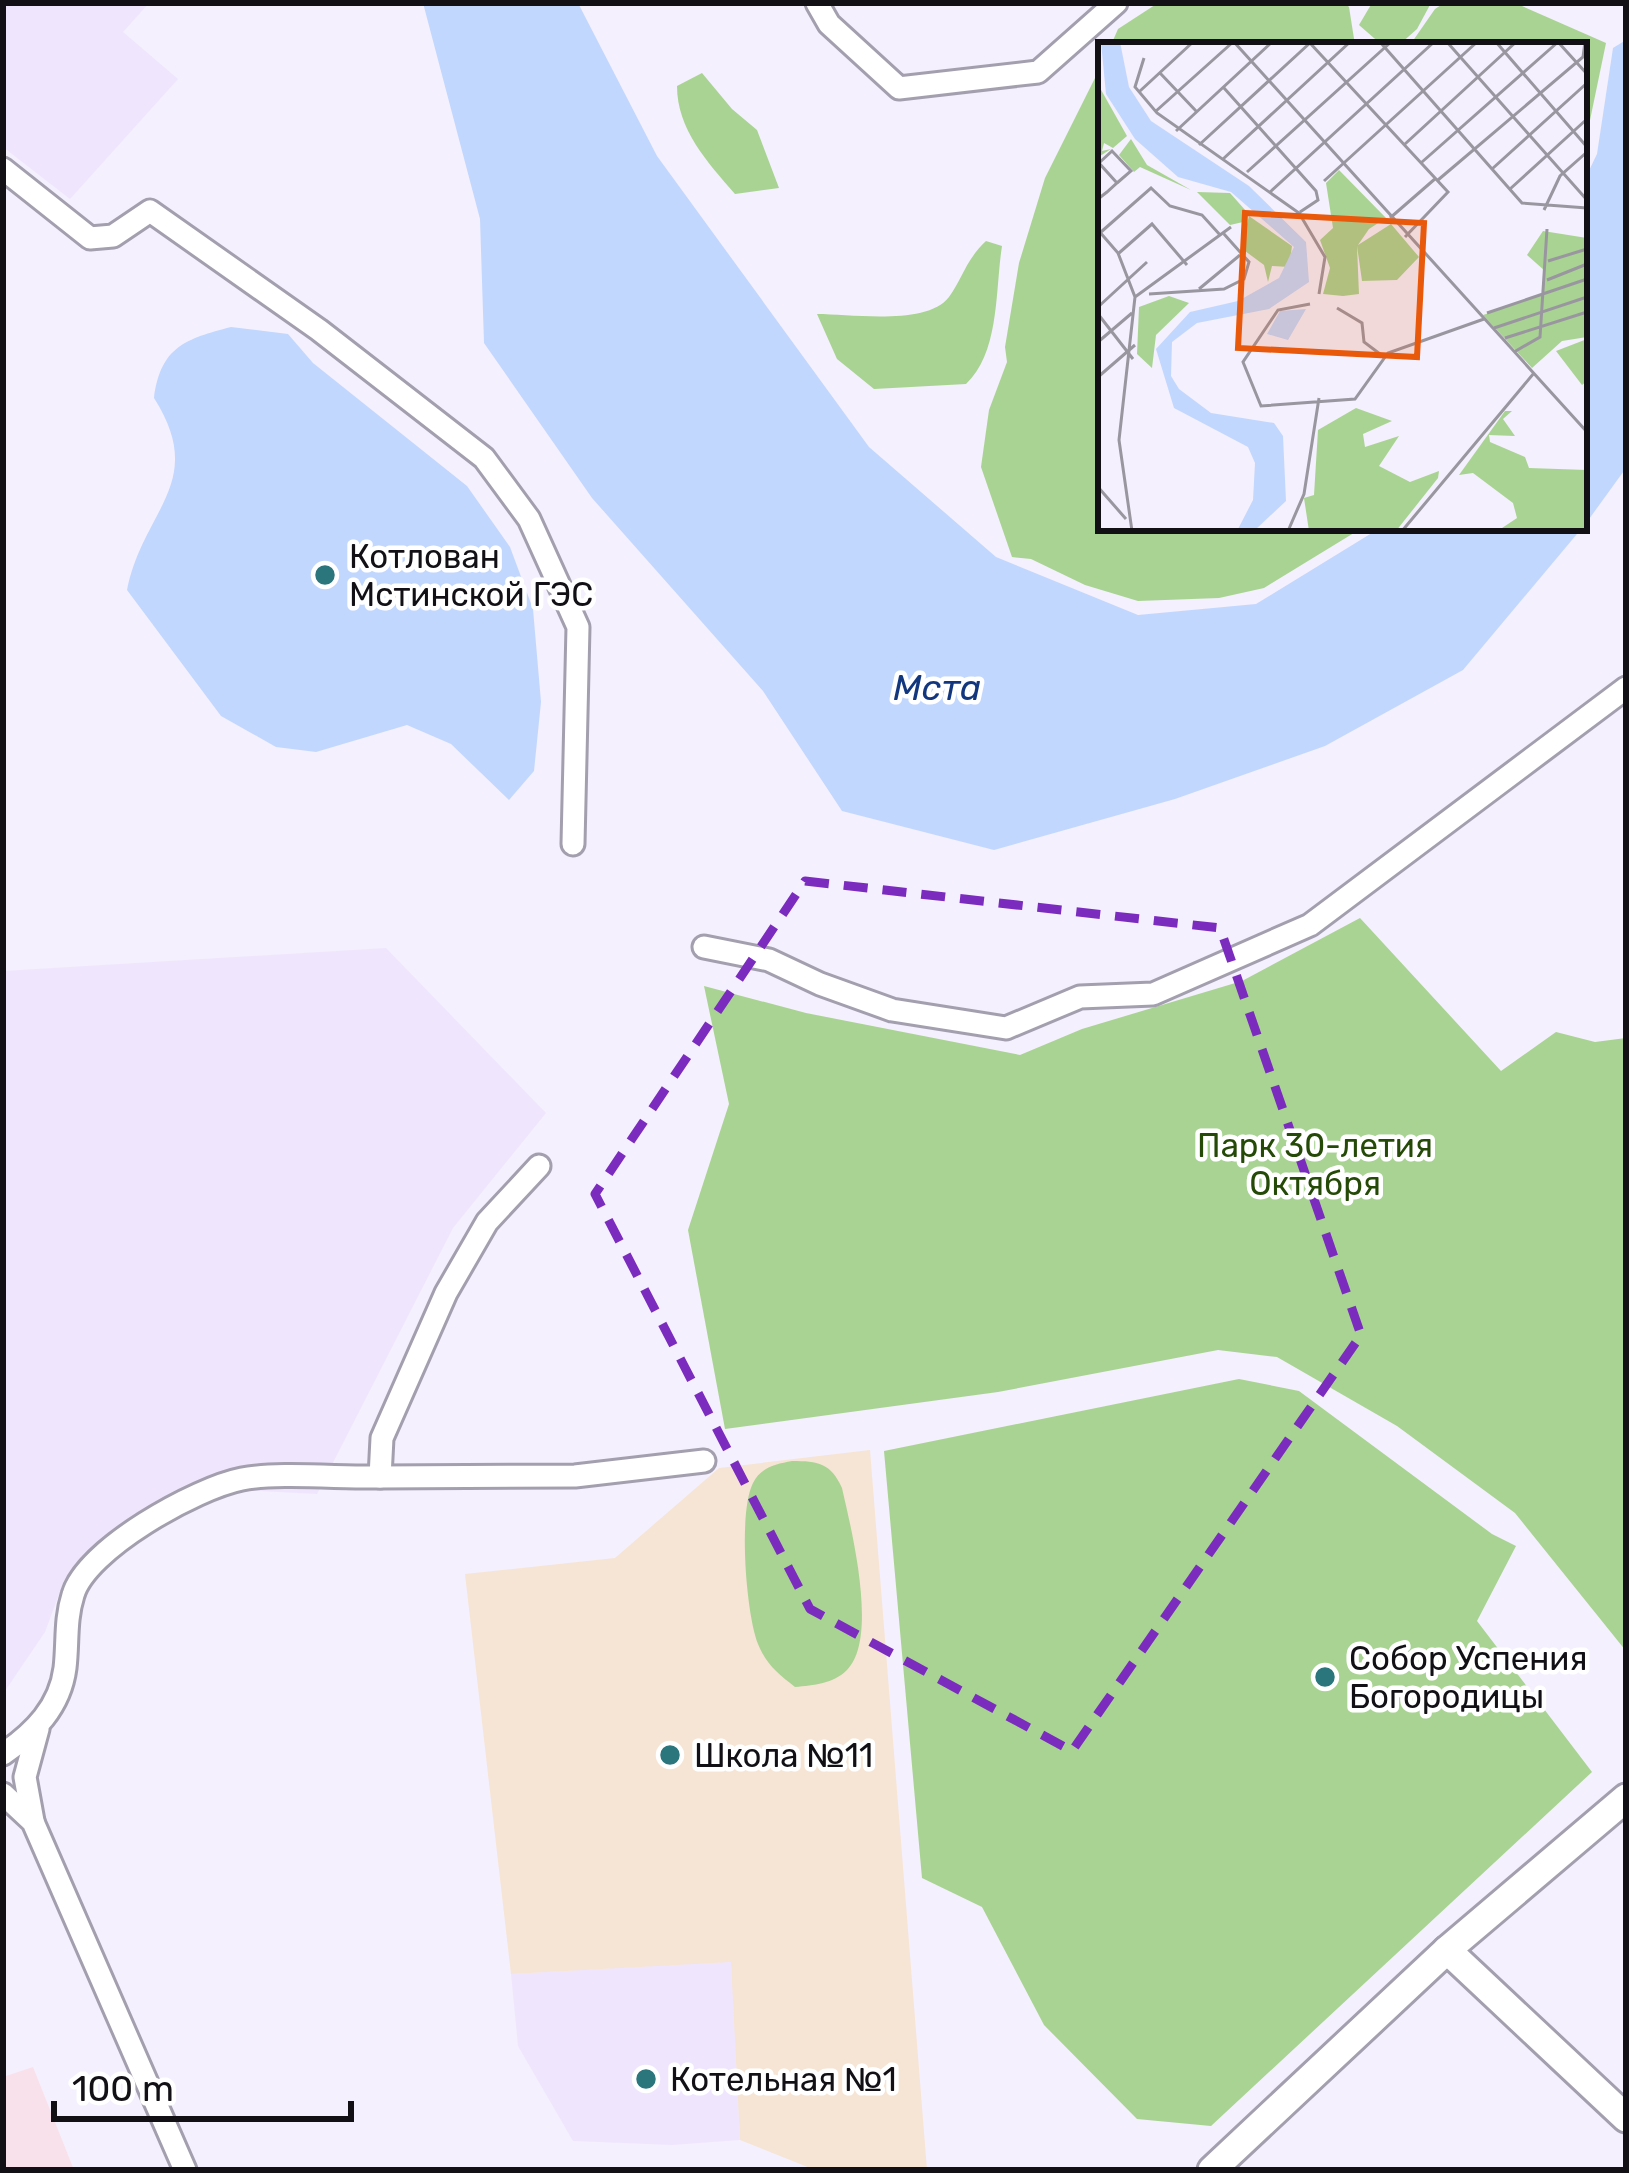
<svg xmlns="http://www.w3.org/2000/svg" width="1629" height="2173" font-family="Rubik,sans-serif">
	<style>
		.commercial { fill: #f9e1eb }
		.built { fill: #efe6fe }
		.education { fill: #f6e5d4 }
		.green { fill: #a9d393 }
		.water { fill: #c2d7fe }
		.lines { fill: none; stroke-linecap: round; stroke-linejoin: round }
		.minor-casing { stroke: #a49fae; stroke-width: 27 }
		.major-casing { stroke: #a49fae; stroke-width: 33 }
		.minor { stroke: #fff; stroke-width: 21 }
		.major { stroke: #fff; stroke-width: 27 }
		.marked { fill: none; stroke: #7b2cbf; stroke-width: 9; stroke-dasharray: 24 15; stroke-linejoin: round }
		.poi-dot { fill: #2b757c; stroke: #fff; stroke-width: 4.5 }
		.labels { text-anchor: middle; stroke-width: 9; stroke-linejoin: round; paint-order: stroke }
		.poi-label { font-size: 33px; fill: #121015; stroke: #fff; text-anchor: start }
		.park-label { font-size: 33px; fill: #254a07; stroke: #fff }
		.water-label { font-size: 36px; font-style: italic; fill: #13377e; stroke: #fff }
		.inset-road { fill: none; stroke: #9a96a0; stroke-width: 3 }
		.view { fill: #e8590c; fill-opacity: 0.15; stroke: #e8590c; stroke-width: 6 }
		.inset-edge { fill: none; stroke: #121015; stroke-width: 6 }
	</style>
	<rect width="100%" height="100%" fill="#f4f0fd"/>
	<path class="commercial" d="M33,2067l41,103h-71v-93z"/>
	<g class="built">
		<path d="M3,3h146l-26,29 55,47 -108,120 -67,-52z"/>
		<path d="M386,948l160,165 -93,115 -136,266 -116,-6 -137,93 -19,51 -42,62v-723z"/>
		<path d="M732,1961l8,179 -68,5 -99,-4 -55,-95 -7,-72z"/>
	</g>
	<path class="education" d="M870,1450l57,720h-112l-75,-30 -9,-178 -220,12 -46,-400 150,-16 104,-90z"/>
	<g class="green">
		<path d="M1158,3h187l4,4 6,38h-244l7,-16z"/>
		<path d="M1372,3h59l-14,26 -18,16h-17l-23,-20z"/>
		<path d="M1444,3h71l91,40 -22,106v-104h-174l25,-36z"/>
		<path d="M1101,66v462h261l-98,60 -45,10 -81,3 -53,-16 -54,-26 -19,-2 -31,-90 8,-57 18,-48 -2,-15 14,-84 26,-85z"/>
		<path d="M702,73l30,36 25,21 22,58 -44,6c-28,-32 -58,-65 -58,-108z"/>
		<path d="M986,241l16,5c-7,44 -2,106 -36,138l-92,5 -37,-30 -20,-45c34,0 110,12 132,-17 14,-19 16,-36 37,-56z"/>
		<path d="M1360,918l141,153 55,-39 39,10 31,-4v613l-111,-138 -118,-87 -120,-69 -59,-7 -220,42 -273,37 -37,-199 41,-126 -25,-118 102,27 214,42 62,-26 160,-48z"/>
		<path d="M1239,1379l60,12 193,143 24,12 -39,75 115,151 -381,354 -74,-7 -93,-94 -62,-118 -60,-29 -38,-427z"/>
		<path d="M792,1461c26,0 39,2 50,27 9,40 37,150 5,182 -14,14 -33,15 -52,17 -17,-13 -29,-23 -37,-43 -12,-30 -20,-132 -5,-161 8,-16 23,-19 39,-22z"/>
	</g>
	<g class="water">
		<path d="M423,3h155l79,153 212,291 127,110 142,58 118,-11 124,-76h202l-119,142 -138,76 -150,53 -181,51 -152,-39 -79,-120 -171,-193 -108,-155 -4,-124z"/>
		<path d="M1626,40v428l-42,58v-345l13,-27 16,-106z"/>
		<path d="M231,327l57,7 25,29 154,123 43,61 23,62 8,93 -7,69 -25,29 -58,-56 -44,-19 -91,27 -40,-5 -55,-31 -94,-126c16,-81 81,-107 27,-192 7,-52 32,-59 77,-71z"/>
	</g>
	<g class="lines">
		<defs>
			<g id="minor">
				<path d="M817,3l12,21 70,64 139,-16 78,-69"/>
				<path d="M3,169l87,69 23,-2 37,-25 169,119 165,128 45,61 49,108 -5,217"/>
				<path d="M704,947l65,13 51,24 72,26 114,18 74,-31 73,-3 157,-69 316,-237"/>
				<path d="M380,1477l195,-1 129,-15"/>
				<path d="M3,1754c31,-21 57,-47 62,-86 3,-25 0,-48 8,-73 13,-46 123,-107 169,-116 36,-7 100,-1 138,-2l2,-39 64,-145 41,-71 52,-56"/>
				<path d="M3,1794l30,28 152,348"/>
				<path d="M33,1821l-8,-44 13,-48"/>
			</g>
			<g id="major">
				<path d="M1447,1950l179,168"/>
				<path d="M1212,2170l235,-220 179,-152"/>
			</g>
		</defs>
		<use href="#minor" class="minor-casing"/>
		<use href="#major" class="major-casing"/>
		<use href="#minor" class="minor"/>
		<use href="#major" class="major"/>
	</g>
	<path class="marked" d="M805,881l415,47 141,407 -289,416 -262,-142 -215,-415z"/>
	<g class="poi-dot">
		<circle cx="325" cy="575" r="12"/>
		<circle cx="1325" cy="1677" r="12"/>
		<circle cx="670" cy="1755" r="12"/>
		<circle cx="646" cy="2079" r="12"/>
	</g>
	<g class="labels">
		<g class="poi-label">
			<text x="349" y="568">Котлован<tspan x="349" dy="38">Мстинской ГЭС</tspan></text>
			<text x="1349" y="1670">Собор Успения<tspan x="1349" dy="38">Богородицы</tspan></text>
			<text x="694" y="1767">Школа №11</text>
			<text x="670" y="2091">Котельная №1</text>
		</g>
		<g class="park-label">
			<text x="1315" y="1157">Парк 30-летия<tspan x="1315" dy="38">Октября</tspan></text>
		</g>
		<g class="water-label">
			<text x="937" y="700">Мста</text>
		</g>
	</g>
	<g transform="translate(1098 42)">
		<rect width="489" height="489" fill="#f4f0fd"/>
		<path d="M2,12v34l27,48 -14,12 -9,-5 -2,8 9,-2 -11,7zM33,97l16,26 44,25 -51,-23 -6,5 -15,-17zM241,128l47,48 -17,11 -11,16 33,-21 28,33 -22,23 -35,1 -5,-35 2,48 -16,2 -20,-2 7,-26 -10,-28 13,-12 -7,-45zM99,150l33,1 16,18 -3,11 -13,3zM151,174l43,30 -3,21 -17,-1 -4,16 -4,-17 -23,-17zM445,189l44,7v99l-25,4 -30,27 -49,-53 59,-20 3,-24 -18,-16zM71,254l20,7 -33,32 -4,33 -15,-14 2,-47zM489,297v42l-5,4 -26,-34zM258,366l36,13 -29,13 2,13 34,-11 -20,30 31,16 29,-11 -1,7 -42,53h-87l-5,-33 10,-3 4,-65zM407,369h7l-9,8 12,17 -26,-1 1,7 35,15 4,11 58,2v61l-88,-1 18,-12 -4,-15 -40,-30 -14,2z" fill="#a9d393"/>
		<path d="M3,0h19l9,45 22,34 98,65 57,56 3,40 -40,27 -72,14 -25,19 -1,34 8,13 32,24 63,10 9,13 3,65 -32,30h-17l16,-31 2,-37 -7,-16 -74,-39 -18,-59 34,-37 48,-11 41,-23 15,-31 -63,-55 -53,-15 -43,-38 -29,-45zM208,267l-18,31 -21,-6 13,-23z" fill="#c2d7fe"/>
		<path class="inset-road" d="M136,0l353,390M211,0l139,150 -43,45M282,0l142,161 65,5M349,0l140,158M398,0l91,105M460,0l29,32M46,16l-9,29 22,26 142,100 26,44 -6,37M62,31l37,39M126,46l92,103 2,9 -18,12M42,49l53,-49M58,69l77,-69M78,89l96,-89M307,102l111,-102M101,103l112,-103M125,117l127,-117M324,120l136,-120M394,127l95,-86M149,130l144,-130M340,138l145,-123 2,-15M226,139l153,-139M412,147l77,-70M171,151l165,-151M0,157l9,-7 10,-9 14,-12 -19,-20 -13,12 18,20M446,168l16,-34 27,-24M292,176l46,-40M0,188l20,23 17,44 -16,143 13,91M3,190l50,-44 19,18 32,9 19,21M21,211l33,-29 35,41M450,219l39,-12M449,238l40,-16M101,247l41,-34M51,252l75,-5 20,-10 5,-17 -25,-28M37,255l96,-70M212,262l-32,6 -35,52 18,44 94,-7 33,-46 96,-34M0,265l49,-45M239,266l25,15 2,19 20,15M389,271l100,-34M0,272l35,45M396,286l93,-31M407,296l82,-26M0,300l34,-29M416,310l26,-15 7,-108M0,335l37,-32M0,445l28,32M190,489l16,-37 15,-96M304,489l132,-158"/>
		<path class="view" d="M147,171l179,10 -7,134 -179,-9z"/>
		<rect width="489" height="489" class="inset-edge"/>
	</g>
	<rect width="1629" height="2173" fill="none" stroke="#121015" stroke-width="12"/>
	<path d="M54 2101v18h297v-18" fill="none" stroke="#121015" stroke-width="6"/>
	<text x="72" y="2101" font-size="36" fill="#121015" stroke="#ffffff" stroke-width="9" paint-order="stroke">100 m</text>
</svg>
